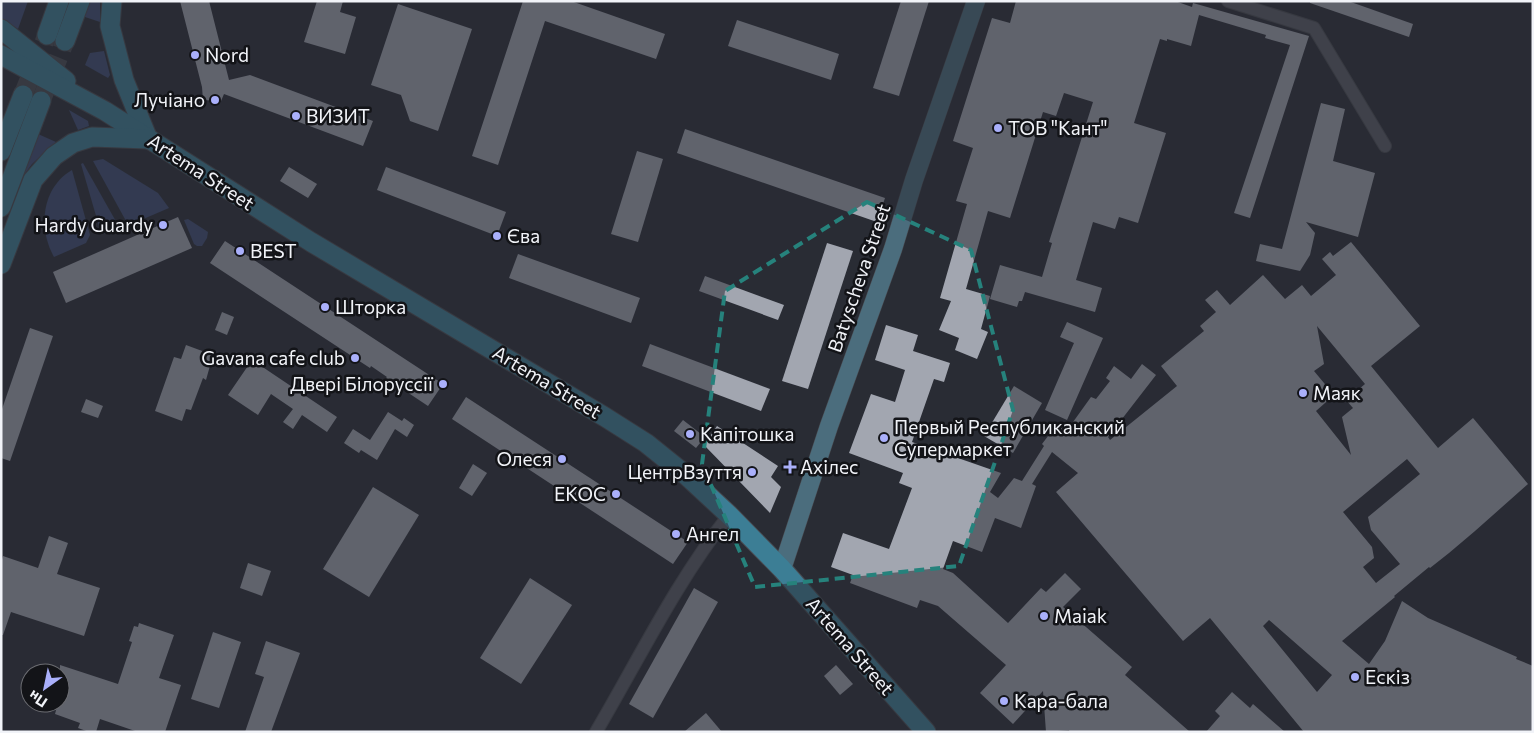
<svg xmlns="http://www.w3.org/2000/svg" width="1534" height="733" font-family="Commissioner,sans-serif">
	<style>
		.green { fill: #3e4c73 }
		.building { fill: #a2a6b0; fill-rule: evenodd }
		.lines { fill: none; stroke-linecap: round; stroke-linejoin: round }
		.primary-tunnel { stroke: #474a51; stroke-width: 19; stroke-dasharray: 19 9; stroke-linecap: butt }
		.street-casing { stroke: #484a50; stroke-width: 14 }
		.secondary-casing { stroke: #484a50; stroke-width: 19 }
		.primary-casing { stroke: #484a50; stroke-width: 21 }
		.street { stroke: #595c65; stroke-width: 12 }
		.secondary { stroke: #4b6d7d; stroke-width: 18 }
		.primary { stroke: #3c7e95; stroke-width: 19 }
		.marked { fill: none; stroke: #26827c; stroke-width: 4; stroke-dasharray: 10 6; stroke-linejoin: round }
		.poi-dot { fill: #aab0fb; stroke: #131418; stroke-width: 2 }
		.labels { text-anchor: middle; stroke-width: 5; stroke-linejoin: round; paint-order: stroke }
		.poi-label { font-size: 19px; fill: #f1f3f8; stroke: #131418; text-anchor: start }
		.street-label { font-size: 19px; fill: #f1f3f8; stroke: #131418 }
	</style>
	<rect width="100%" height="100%" fill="#292c34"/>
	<g class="green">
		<path d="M1,1h27l-10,28 -17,-11z"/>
		<path d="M87,1h13v21l-18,-6z"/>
		<path d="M104,51l6,24 -2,3 -23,-13 5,-12z"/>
		<path d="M69,110l19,11 1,5 -11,4z"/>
		<path d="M38,134l18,8 -24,22 -11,15z"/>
		<path d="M103,159l55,34 11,15 -35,15 -8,-2 -33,-60z"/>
		<path d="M83,163l35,62 -2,5 -9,4 -6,-1 -20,-69z"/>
		<path d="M72,170l18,65 -4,8 -32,14c-16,-28 -13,-69 18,-87z"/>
		<path d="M188,219l20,13 -1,6 -5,8h-5l-3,-2 -10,-24z"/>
	</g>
	<g class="building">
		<path d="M180,1h29l20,79 21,-5 123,46 -10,25 -139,-52 -3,7 -18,-1 -1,-13z"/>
		<path d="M317,1h26l-3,11 16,5 -11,37 -41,-12z"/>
		<path d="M523,1h48l94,33 -9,25 -111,-38 -47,144 -26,-9z"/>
		<path d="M901,1h28l-30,95 -26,-8z"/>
		<path d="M1016,1h159l17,6 1,-4 116,33 -59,182 -16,-5 56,-168 -25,-7 1,-3 -67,-20 -8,31 -24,-7v2l-7,-2 -26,84 32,10 -28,90 -19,-6 -4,12 -22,-7 -17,58 26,8 -7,24 -70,-20 -3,9h-3l-2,6 -27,-8 10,-34 42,12 10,-34 -3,-1 44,-140 -29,-9 -8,23 -13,-4 -33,106 -22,-7 -22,78 24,7 -9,33 7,3 -11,27 -22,-9 4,-12 -20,-8 12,-29 -11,-3 27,-94 -11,-3 17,-53 -20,-7 39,-123 18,5z"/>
		<path d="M1310,1h38l65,23 -4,13 -99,-34z"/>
		<path d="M398,4l74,25 -34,102 -28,-10 -9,-26 -30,-10z"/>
		<path d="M737,20l102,34 -8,26 -103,-34z"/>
		<path d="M1321,103l24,6 -12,52 42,12 -17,64 -52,-15 9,11 -5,22 -10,16 -44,-10 4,-17 22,5z"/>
		<path d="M685,129l200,69 -8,24 -200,-69z"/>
		<path d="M637,151l26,8 -25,83 -27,-8z"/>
		<path d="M289,167l28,17 -9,14 -28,-17z"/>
		<path d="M386,167l120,45 -9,24 -120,-46z"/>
		<path d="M178,217l14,31 -126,55 -13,-31z"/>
		<path d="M225,241l218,143 -15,22 -42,-28 1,-1 -16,-11 -1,2 -160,-105z"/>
		<path d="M1351,242l69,84 -49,40 67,82 35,-30 55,66 -53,47 -26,22 -19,15 -1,-1 -35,29 1,1 -53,44 27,23 16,-23 17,-40 26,17 89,39 -1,2 17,7v66h-229l-94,-114 -27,23 -127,-149 22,-19 -26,-21 -20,32 4,2 -15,42 -26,-10 -13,34 -29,-11 -10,28 10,4 55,50 33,-35 5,4 19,-19 16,16 -18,18 69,60 -7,8 65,57h-120l-1,-2 -23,2 -3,-41 -30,33 -33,-31 26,-28 -68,-59 -18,-6 -3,8 -67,-25 3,-8 -22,-8 12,-34 46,16 23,-61 -13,-5 4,-10 -54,-20 22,-59 24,8 10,-32 -30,-10 11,-35 32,10 -5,16 37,12 -6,19 -10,-3 -22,63 89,31 -11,19 8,6 16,-20 8,3 22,-35 -2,-2 16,-21 10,6 23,-32 5,2 14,-18 -4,-3 8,-12 17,13 11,-15 14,11 -48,62 2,3 67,-54 -16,-20 43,-35 -4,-5 16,-14 -11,-12 12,-10 13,15 33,-30 22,24 17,-14 9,11 25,-21 -14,-16 8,-7 3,4zM1317,326l48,58 -19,16 7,8 -11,9 9,38 -35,-44 18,-16 -20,-24 10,-7zM1407,459l13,15 -52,43 3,13 29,34 -24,19 -13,-16 11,-9 -2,-11 -29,-35zM1269,620l63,55 -15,17 -54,-66z"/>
		<path d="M827,243l26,8 -45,138 -26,-8z"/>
		<path d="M518,254l122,44 -9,25 -122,-45z"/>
		<path d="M705,276l79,29 -6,15 -79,-29z"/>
		<path d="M222,312l12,5 -7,18 -12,-5z"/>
		<path d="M1067,322l36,16 -36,82 -22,-10 29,-67 -14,-6z"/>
		<path d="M30,328l23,8 -43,125 -9,-3v-46z"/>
		<path d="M650,344l120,45 -9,22 -119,-45z"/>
		<path d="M186,345l27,10 -7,25 -3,-2 -12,32 -5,-1 -4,12 -27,-10 19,-54 7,2z"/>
		<path d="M252,360l85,57 -10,15 -25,-17 -9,14 -10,-7 10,-13 -22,-15 -13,21 -30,-20z"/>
		<path d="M1014,386l28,17 -29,50 -29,-17z"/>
		<path d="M466,397l222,145 -15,22 -221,-145z"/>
		<path d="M86,399l17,7 -5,12 -17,-6z"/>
		<path d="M388,412l14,9 2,-3 10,7 -7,12 -12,-8 -18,31 -16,-10 -2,3 -15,-10 9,-14 17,11z"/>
		<path d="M683,420l22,17 -9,11 -22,-17z"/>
		<path d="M717,426l61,40 -7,11 10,10 -11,26 -66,-68z"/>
		<path d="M473,464l14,9 -15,23 -13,-8z"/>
		<path d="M373,487l46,28 -50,82 -46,-28z"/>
		<path d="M49,536l19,7 -11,31 43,14 -16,48 -73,-24 -8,23h-2v-72l2,-7 35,12z"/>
		<path d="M248,563l23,8 -9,25 -22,-8z"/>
		<path d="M530,578l42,27 -51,79 -41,-26z"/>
		<path d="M694,588l24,14 -65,116 -24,-14z"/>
		<path d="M139,623l35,12 -15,43 22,7 -16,47h-27l-38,-13 -4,13h-7l-11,-4 2,-5 -25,-9 3,-11h2v-38l58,19 14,-42 -3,-1 5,-15 4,1z"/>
		<path d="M213,632l28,10 -22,66 -28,-9z"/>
		<path d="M266,641l34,12 -29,79h-26l19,-55 -9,-3z"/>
		<path d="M836,665l17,19 -13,11 -16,-19z"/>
		<path d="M1232,692l18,16 3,-4 32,28h-79l14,-16 -5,-5z"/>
		<path d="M706,713l16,19h-38z"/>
	</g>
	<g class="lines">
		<g class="primary-tunnel">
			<path d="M23,95l24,-60"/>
			<path d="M41,101l24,-60"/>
		</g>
		<defs>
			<g id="street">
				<path d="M1228,1l86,27 71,118"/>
				<path d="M596,732c43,-73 80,-150 133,-217"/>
			</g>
			<path id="secondary" d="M782,569l47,-143 64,-177 21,-69 62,-179"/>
			<g id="primary">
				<path d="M112,1l-2,25 14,54 24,59"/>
				<path d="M1,29l65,52"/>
				<path d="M47,35l12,-34"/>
				<path d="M65,41l15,-40"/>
				<path d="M1,55l104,56 206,131 294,175 41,26 41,33 42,39 53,54 144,163"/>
				<path d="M1,151l22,-56"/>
				<path d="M1,207l40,-106"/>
				<path d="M1,264l32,-84 21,-24 19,-13 19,-6 55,2"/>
			</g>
		</defs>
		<use href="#street" class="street-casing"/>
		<use href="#secondary" class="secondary-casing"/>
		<use href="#primary" class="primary-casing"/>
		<use href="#street" class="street"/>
		<use href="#secondary" class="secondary"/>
		<use href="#primary" class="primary"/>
	</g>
	<path d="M0 0H1534V733H0ZM867,202l104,48 42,160 -54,156 -204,21 -53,-123 23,-173z" fill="#292c34" fill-opacity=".55" fill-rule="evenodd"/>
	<path class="marked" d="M867,202l104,48 42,160 -54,156 -204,21 -53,-123 23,-173z"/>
	<g class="poi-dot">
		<circle cx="195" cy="55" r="5"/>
		<circle cx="215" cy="100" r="5"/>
		<circle cx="296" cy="116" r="5"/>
		<circle cx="998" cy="128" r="5"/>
		<circle cx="163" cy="225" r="5"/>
		<circle cx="497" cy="236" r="5"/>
		<circle cx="240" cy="251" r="5"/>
		<circle cx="325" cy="307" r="5"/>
		<circle cx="355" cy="358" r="5"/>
		<circle cx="443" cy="384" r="5"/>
		<circle cx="1303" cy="393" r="5"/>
		<circle cx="690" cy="434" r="5"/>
		<circle cx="884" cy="438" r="5"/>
		<circle cx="562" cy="459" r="5"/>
		<path d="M787.5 459.5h5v5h5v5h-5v5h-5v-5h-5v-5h5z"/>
		<circle cx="752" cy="472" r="5"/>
		<circle cx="616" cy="494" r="5"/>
		<circle cx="676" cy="534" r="5"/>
		<circle cx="1044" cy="616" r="5"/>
		<circle cx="1355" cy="677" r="5"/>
		<circle cx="1004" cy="701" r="5"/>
	</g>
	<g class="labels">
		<g class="poi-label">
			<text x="205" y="62">Nord</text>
			<text x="205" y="107" text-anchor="end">Лучіано</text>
			<text x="306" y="123">ВИЗИТ</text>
			<text x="1008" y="135">ТОВ "Кант"</text>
			<text x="153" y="232" text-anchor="end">Hardy Guardy</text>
			<text x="507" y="243">Єва</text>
			<text x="250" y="258">BEST</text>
			<text x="335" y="314">Шторка</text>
			<text x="345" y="365" text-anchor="end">Gavana cafe club</text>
			<text x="433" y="391" text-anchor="end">Двері Білоруссії</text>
			<text x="1313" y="400">Маяк</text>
			<text x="894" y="434">Первый Республиканский<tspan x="894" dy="22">Супермаркет</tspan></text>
			<text x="700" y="441">Капітошка</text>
			<text x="552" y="466" text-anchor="end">Олеся</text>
			<text x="800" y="474">Ахілес</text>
			<text x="742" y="479" text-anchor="end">ЦентрВзуття</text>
			<text x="606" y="501" text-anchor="end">ЕКОС</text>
			<text x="686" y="541">Ангел</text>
			<text x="1054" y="623">Maiak</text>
			<text x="1365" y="684">Ескіз</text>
			<text x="1014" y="708">Кара-бала</text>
		</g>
		<g class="street-label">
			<text transform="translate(201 172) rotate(33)" y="7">Artema Street</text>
			<text transform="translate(859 278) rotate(-71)" y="7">Batyscheva Street</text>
			<text transform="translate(547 382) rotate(31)" y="7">Artema Street</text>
			<text transform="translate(850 646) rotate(49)" y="7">Artema Street</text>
		</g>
	</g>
	<rect width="1534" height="733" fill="none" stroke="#f1f3f8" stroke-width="5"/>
	<g transform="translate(45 688) rotate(213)"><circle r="24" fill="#131418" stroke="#6c6d72"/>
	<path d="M0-4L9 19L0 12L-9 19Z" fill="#aab0fb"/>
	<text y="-8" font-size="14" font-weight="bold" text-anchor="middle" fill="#f1f3f8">Пн</text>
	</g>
</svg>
